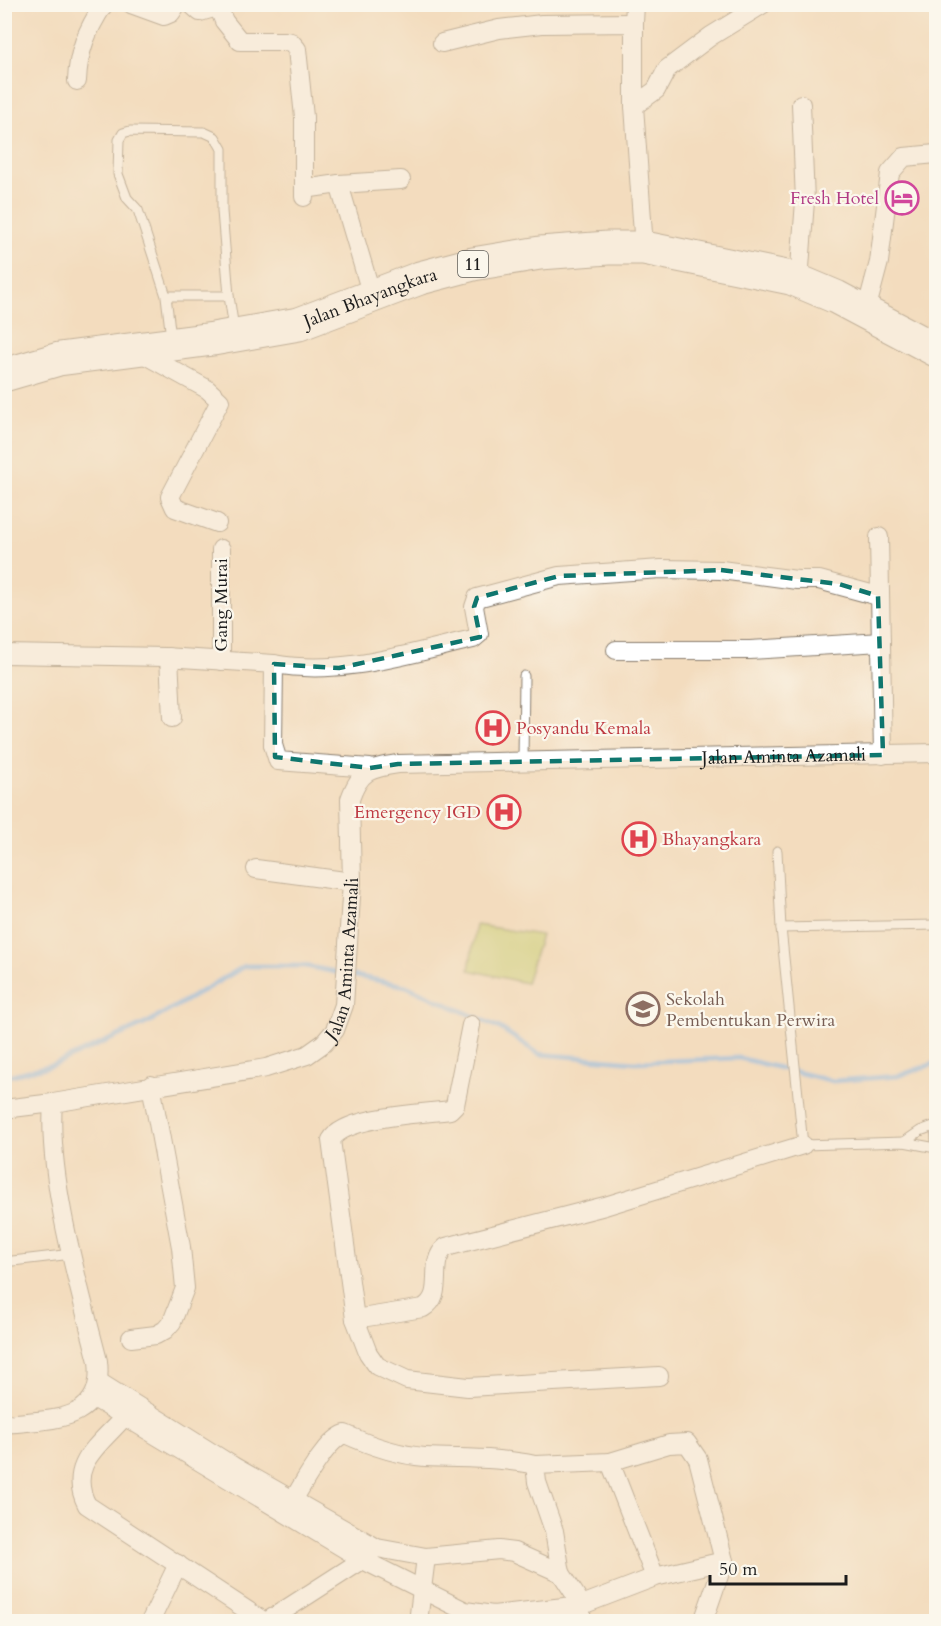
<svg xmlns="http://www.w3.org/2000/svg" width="941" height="1626" font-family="Cardo,serif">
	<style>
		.green { fill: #c4d071; stroke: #707646; stroke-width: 1.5 }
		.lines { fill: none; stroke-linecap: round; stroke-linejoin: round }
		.stream { stroke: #7eb4ec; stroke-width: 5 }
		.lane-casing { stroke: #887c6d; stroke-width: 11 }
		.street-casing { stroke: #887c6d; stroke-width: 20 }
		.highway-casing { stroke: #887c6d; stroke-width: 35 }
		.lane { stroke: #fff; stroke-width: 9 }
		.street { stroke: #fff; stroke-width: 18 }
		.highway { stroke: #fff; stroke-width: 33 }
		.marked { fill: none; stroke: #0f766e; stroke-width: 4.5; stroke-dasharray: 12 8; stroke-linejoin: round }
		.labels { text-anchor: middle; stroke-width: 4.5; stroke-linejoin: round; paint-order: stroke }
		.shield { fill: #fbf7ec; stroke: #5f5e5a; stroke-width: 1.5 }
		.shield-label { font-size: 16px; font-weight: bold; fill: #1c1c1c }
		.hotel-label { font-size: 18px; fill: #b23c85; stroke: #fbf7ec; text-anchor: end }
		.street-label { font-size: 18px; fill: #1c1c1c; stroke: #fbf7ec }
		.health-label { font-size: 18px; fill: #be3a42; stroke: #fbf7ec; text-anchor: start }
		.education-label { font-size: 18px; fill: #785e54; stroke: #fbf7ec; text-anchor: start }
	</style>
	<rect width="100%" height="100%" fill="#fbf7ec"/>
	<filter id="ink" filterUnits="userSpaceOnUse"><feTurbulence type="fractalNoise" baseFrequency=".0167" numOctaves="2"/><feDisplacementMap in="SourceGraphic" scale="12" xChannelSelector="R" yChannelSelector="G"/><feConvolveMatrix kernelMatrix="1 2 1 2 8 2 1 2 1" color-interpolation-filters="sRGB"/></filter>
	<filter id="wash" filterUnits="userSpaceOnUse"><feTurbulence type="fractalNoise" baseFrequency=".008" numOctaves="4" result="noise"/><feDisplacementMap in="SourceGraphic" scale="24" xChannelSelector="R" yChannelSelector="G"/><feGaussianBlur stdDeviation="1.35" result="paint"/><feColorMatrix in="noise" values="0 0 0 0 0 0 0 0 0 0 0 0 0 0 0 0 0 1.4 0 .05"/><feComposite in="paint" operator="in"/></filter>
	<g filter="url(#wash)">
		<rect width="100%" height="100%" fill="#f3dcbe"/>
		<path class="green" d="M476,925l65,10 -15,48 -57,-13z"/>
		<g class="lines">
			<path class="stream" d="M4,1077l49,-12 96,-43 96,-56h60l101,20 94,42 39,26 97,8 103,-4 94,23 65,-5 38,-13"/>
		</g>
	</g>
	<g filter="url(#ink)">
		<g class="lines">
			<defs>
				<g id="lane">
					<path d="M166,296h63l-7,-85v-62l-7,-12 -11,-5 -74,-1 -7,2 -4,7 -1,34 9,24 11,12 28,86 5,42"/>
					<path d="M229,296l5,33"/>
					<path d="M523,761l1,-85"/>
					<path d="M777,851l4,77 155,-3"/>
					<path d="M781,928l22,217 101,-3 32,6"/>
					<path d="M935,1125l1,16"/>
					<path d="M904,1142l16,-11 16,-6"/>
					<path d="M4,1262l68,-8"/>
				</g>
				<g id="street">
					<path d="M131,4l33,12 7,-3 6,-9"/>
					<path d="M191,4l9,8 17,-5"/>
					<path d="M217,4l7,17 16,20h45l6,1 6,7 7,68v80"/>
					<path d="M634,23l1,-19"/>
					<path d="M442,43l57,-14 43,-5 92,-1v83l10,142"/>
					<path d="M77,81c1,-30 10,-51 27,-77"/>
					<path d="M634,106l22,-16 11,-21 44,-33 52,-32"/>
					<path d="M339,184l62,-4"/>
					<path d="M304,189l35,-5 33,112"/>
					<path d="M799,281l6,-80 -4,-97"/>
					<path d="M866,311l13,-49 11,-89 14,-16 32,-3"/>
					<path d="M138,351l69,38 13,12 -50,96 5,11 42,15"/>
					<path d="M879,537l4,218"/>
					<path d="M221,549v112"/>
					<path d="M616,650h134l131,-8"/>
					<path d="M4,654l161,3 109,7 -1,81 5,16 92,7"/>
					<path d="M169,657l3,61"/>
					<path d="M274,664c68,12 133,-10 199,-25l6,-5 -5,-27 3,-9 82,-22 102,-7 60,1 76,10h22l59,16"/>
					<path d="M256,869l96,13"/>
					<path d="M471,1025l-16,80 -5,5c-28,4 -105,6 -119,30l24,179 13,34 9,13 30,14 61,7 191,-11"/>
					<path d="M4,1109l49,-6"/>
					<path d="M355,1319l68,-11c24,-14 3,-45 23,-61l159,-41 198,-61"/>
					<path d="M131,1338l25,-3 9,-5 7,-8 13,-34 -4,-41 -30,-162"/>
					<path d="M99,1382l134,84 144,82 49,9 73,-7 15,2 47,21 21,32 -2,17"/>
					<path d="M94,1398l271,163 100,50 28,4 89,-10 73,-28 69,-16"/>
					<path d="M124,1417c-24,28 -58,48 -37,88l178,117"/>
					<path id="s1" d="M4,1424c47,-5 101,0 94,-63 -19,-74 -51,-184 -45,-258l213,-35 41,-13 17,-12 11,-13 9,-25 8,-123 -2,-83c10,-29 21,-31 48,-35l538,-11"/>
					<path d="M610,1462l45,115"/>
					<path d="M287,1510c12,-18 38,-70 58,-76 24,11 53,21 80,23 37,2 73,0 110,8"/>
					<path d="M561,1573l-7,-42 -17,-49 -2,-17 75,-3 59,-18 18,-1 11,16 26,102 -21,61"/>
					<path d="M150,1622l28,-58"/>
					<path d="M266,1622l104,-67"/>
					<path d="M418,1622l8,-65"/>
				</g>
				<g id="highway">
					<path id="s2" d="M4,375l55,-16 154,-20 86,-15 121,-46 53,-14 67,-11 68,-5h36l147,30 45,19 100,53"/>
				</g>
			</defs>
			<use href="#lane" class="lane-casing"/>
			<use href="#street" class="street-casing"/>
			<use href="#highway" class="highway-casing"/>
			<use href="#lane" class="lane"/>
			<use href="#street" class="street"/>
			<use href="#highway" class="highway"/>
		</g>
	</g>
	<path d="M0 0H941V1626H0ZM721,570l118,14 39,12 5,159 -485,9 -28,4 -95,-11 -1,-93 65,4 141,-31 -6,-30 3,-9 82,-22z" fill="#f3dcbe" fill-opacity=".55" fill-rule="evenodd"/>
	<path class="marked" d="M721,570l118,14 39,12 5,159 -485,9 -28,4 -95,-11 -1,-93 65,4 141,-31 -6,-30 3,-9 82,-22z"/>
	<defs>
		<symbol id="hotel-ring" viewBox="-11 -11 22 22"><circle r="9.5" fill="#fbf7ec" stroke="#d1479c" stroke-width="1.5"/><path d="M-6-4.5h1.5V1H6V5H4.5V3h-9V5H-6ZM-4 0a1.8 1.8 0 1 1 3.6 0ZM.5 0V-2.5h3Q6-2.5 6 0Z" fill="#d1479c"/></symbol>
		<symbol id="hospital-ring" viewBox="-11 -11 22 22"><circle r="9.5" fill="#fbf7ec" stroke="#e0444e" stroke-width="1.5"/><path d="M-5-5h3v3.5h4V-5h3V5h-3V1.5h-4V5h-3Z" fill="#e0444e"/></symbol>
		<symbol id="university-ring" viewBox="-11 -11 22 22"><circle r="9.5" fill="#fbf7ec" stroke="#8d6e63" stroke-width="1.5"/><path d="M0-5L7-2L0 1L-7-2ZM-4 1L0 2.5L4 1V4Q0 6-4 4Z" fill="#8d6e63"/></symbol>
	</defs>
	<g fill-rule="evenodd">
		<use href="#hotel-ring" x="883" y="179" width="38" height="38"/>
		<use href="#hospital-ring" x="474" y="709" width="38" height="38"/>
		<use href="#hospital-ring" x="485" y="793" width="38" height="38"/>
		<use href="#hospital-ring" x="620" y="820" width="38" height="38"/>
		<use href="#university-ring" x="624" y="990" width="38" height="38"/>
	</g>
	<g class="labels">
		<rect class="shield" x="458" y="251" width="30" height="26" rx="4.5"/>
		<g class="shield-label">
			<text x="473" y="270">11</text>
		</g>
		<g class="hotel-label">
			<text x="879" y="204">Fresh Hotel</text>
		</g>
		<g class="street-label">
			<text dy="6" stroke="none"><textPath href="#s2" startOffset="376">Jalan Bhayangkara</textPath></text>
			<text transform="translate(221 605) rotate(-90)" y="6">Gang Murai</text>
			<text dy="6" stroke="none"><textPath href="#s1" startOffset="1376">Jalan Aminta Azamali</textPath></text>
			<text dy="6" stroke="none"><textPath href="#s1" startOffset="765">Jalan Aminta Azamali</textPath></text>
		</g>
		<g class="health-label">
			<text x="516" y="734">Posyandu Kemala</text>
			<text x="481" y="818" text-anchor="end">Emergency IGD</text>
			<text x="662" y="845">Bhayangkara</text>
		</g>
		<g class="education-label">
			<text x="666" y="1005">Sekolah<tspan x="666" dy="21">Pembentukan Perwira</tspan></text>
		</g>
	</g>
	<rect width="941" height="1626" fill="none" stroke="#fbf7ec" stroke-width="24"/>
	<path d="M710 1575v9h136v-9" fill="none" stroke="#1c1c1c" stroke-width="3"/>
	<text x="719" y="1575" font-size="18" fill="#1c1c1c" stroke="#fbf7ec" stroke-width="4.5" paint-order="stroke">50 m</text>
</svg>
